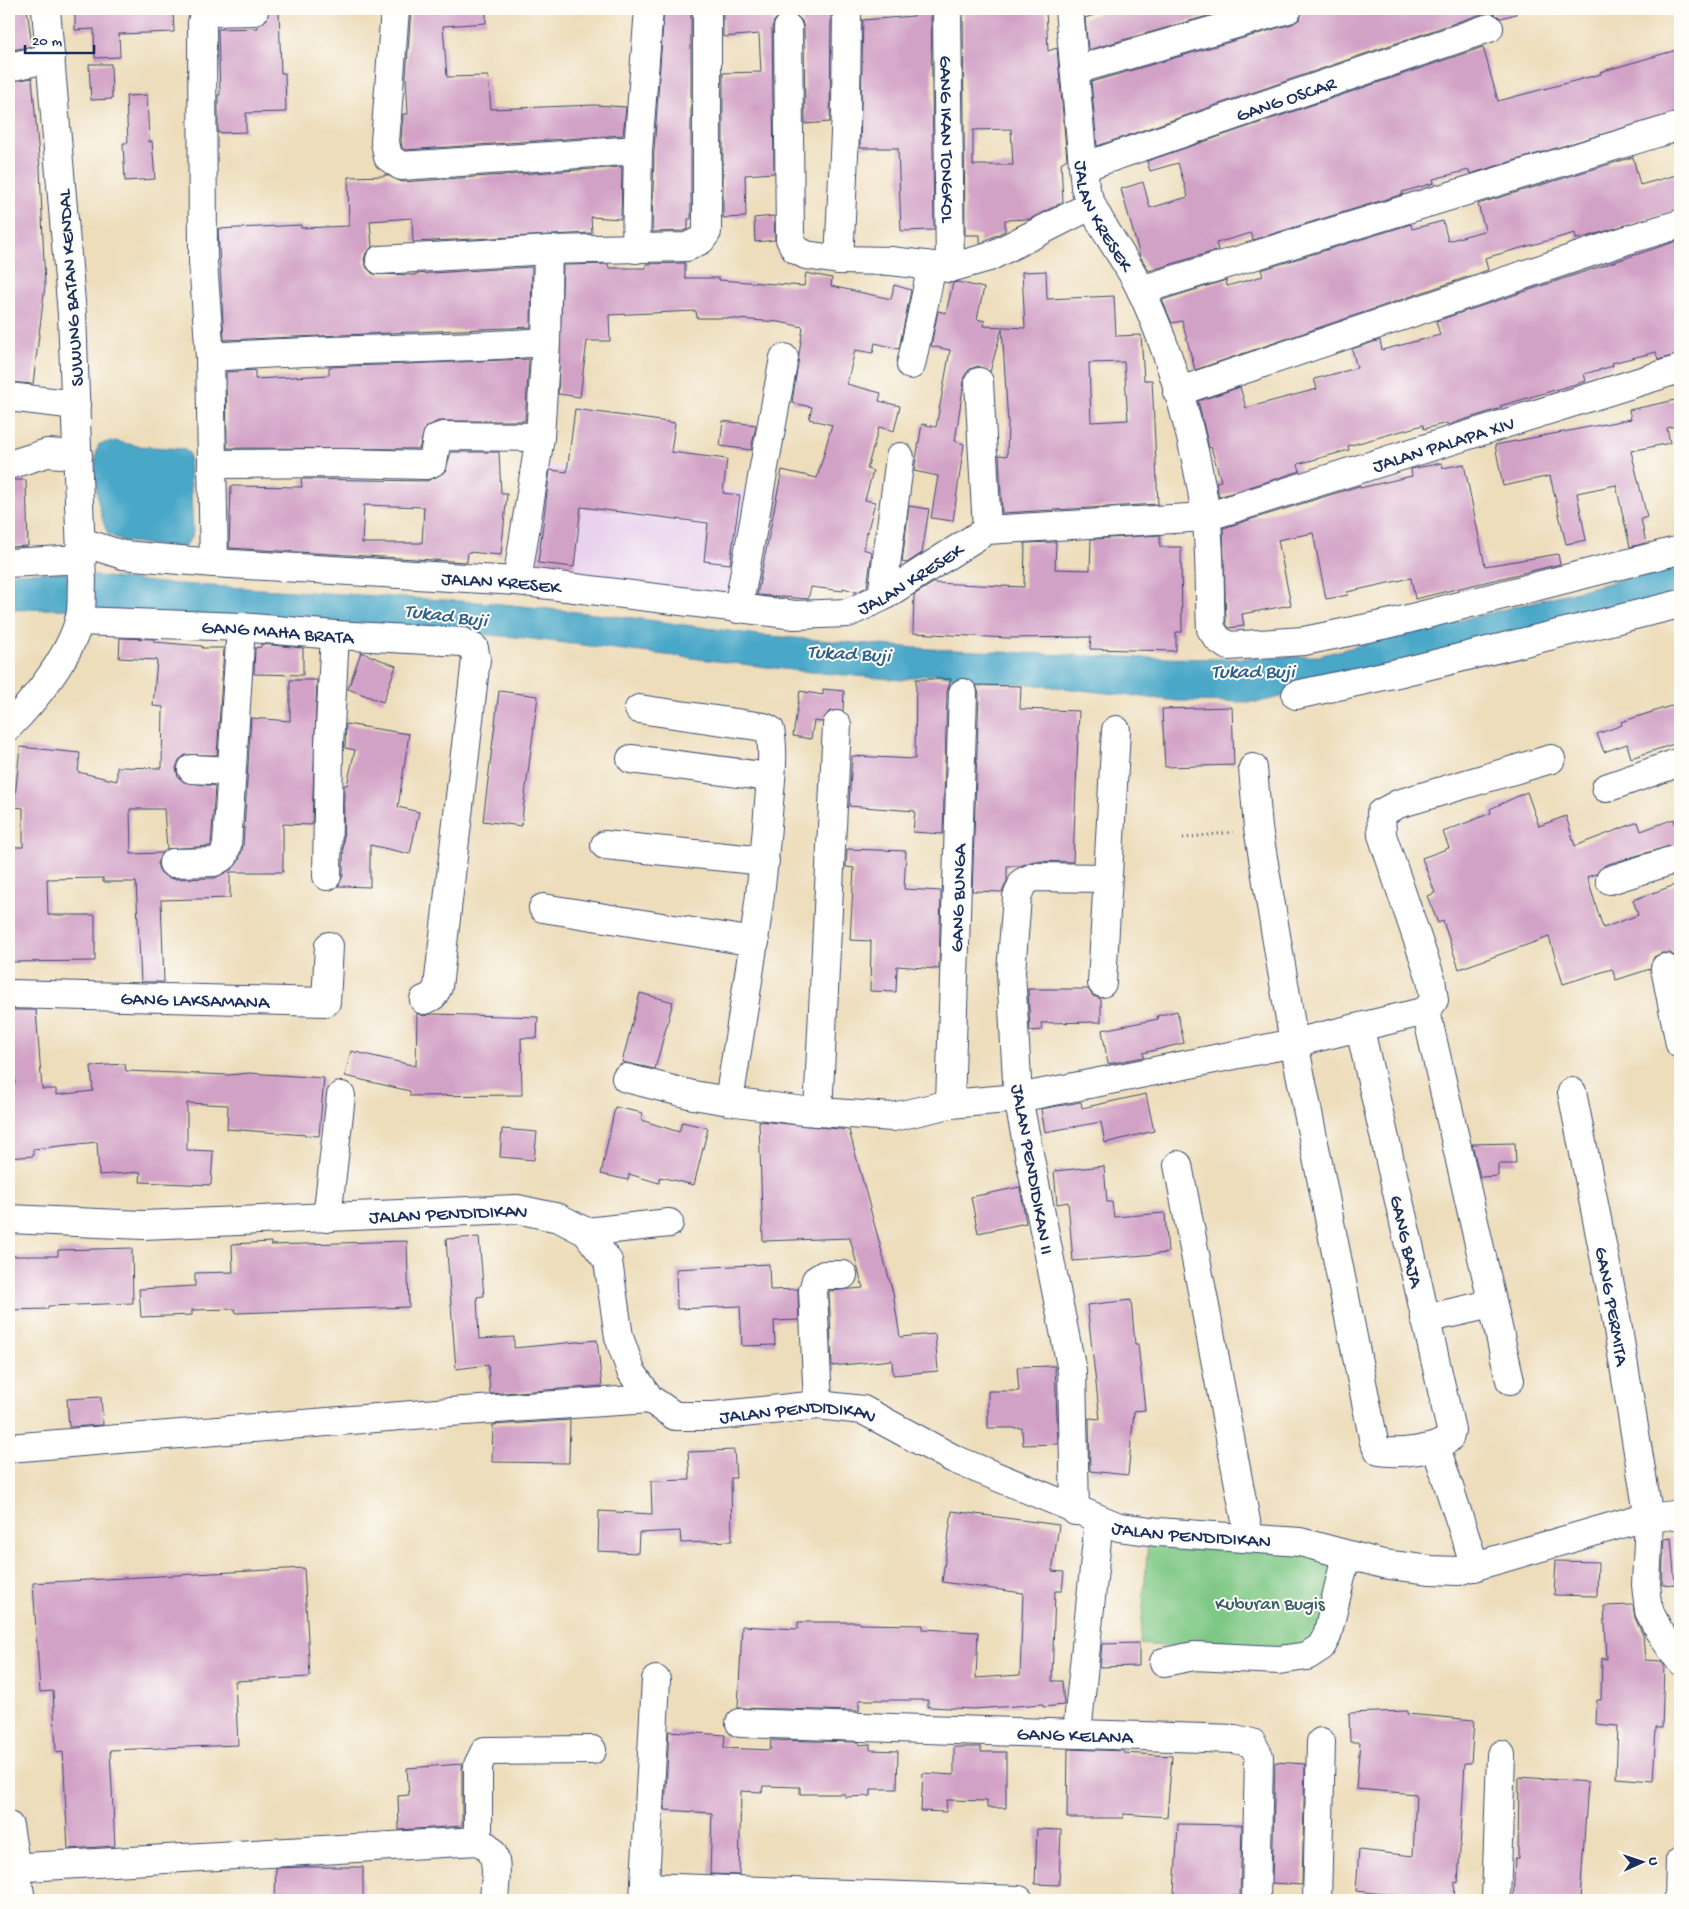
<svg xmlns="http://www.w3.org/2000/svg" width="1689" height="1909" font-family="'Gochi Hand',sans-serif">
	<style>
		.built { fill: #e9d2ee }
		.green { fill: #7ec784; stroke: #4c7b71 }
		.water { fill: #49a7c8; stroke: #326b93 }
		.building { fill: #d2a1c6; fill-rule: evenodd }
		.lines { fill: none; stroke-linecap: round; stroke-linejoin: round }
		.minor-casing { stroke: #3a496c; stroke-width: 30 }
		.path { stroke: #3a496c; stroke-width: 3; stroke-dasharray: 1 4; stroke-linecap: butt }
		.minor { stroke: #fff; stroke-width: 28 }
		.labels { text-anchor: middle; stroke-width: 4; stroke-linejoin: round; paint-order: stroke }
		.street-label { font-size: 19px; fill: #1b2f5e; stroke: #fdfcf7 }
		.park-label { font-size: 19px; fill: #395d69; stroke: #fdfcf7 }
		.water-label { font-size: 20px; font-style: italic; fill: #2d5f88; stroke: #fdfcf7 }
	</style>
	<rect width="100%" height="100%" fill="#fdfcf7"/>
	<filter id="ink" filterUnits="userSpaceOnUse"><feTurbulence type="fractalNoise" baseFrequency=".02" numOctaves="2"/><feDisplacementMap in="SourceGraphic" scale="10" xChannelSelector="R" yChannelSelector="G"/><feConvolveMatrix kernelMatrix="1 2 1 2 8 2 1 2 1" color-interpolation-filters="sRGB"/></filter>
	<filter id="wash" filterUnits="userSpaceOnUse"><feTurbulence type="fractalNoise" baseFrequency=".0096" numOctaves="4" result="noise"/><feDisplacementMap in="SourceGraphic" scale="20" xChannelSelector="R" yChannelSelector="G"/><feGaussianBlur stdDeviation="1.12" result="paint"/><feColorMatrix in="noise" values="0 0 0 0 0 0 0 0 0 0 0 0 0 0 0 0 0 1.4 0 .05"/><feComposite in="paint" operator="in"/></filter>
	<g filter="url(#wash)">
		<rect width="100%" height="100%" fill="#edddbb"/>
		<path class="built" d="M545,465l204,27 -13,103 -205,-27z"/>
		<path class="green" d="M1148,1542l142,7 47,10 -13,82 -32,17 -152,-14z"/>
		<g class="water">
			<path d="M115,441l23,5 45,3 6,4 4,77 -1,7 -9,12 -60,-8 -15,-7c-10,-22 -18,-67 -9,-90z"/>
			<path d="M1680,565v34l-244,62 -177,41 -82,-1 -149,-17 -71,-4c-13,-10 -40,-4 -55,0l-102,-9 -285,-34 -121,-10 -155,-6 -184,-12 -46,1v-37l51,-1 101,11 332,20 149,16 116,16 173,14 182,8 102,2 103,-3z"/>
		</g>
		<g id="blocks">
			<g class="building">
				<path d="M9,9h18l5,37 -19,4z"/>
				<path d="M75,9h98l1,23 -55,2 1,23 -25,1 -1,-29 -19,1z"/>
				<path d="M269,9h10l2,64h4l1,39 -40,1v19l-28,1v-38h2l-2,-66 40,-1v-2l9,-7z"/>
				<path d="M429,9h57v14l-43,3 4,51 41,-1 3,33 104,-4 31,2 -3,28 -218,15 -3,-2 -1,-7 2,-27h5l-2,-37 5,-67z"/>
				<path d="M664,9h27v210h-3v10l-5,2 -31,1 2,-81z"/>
				<path d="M723,9h108l-1,113 -25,2 -1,-96 -2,-7 -6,-6 -8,-3 -7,2 -7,7 -2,7 2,145 -29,2 1,42 -23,1v-145l38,-1 -2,-38 -36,3z"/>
				<path d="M914,9h17l3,221 -33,1 -3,-83h-38l3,-128 51,-4z"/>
				<path d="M963,9h83l2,42 9,-3 10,111 -6,4 2,39 -33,17 -25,1v11l-25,12v-8h-15zM1011,129l2,36h-40v-35z"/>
				<path d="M1096,9h136l-144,41 -3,-32 12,-4z"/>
				<path d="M1303,9h212l1,5 -15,4 -9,-5h-8l-387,133 -6,-64 201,-58 8,-5z"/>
				<path d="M1483,47l15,54 103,-27 -1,-2 80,-23v62l-210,63 -1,-4 -36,9 1,4 -32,9 1,2 -150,46 -2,-7 -35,10 2,7 -69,21 -9,-15 -19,-67 22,-7 7,26 38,-11 -10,-34 -28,8 -3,-10z"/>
				<path d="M89,64h22l1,35 -21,1z"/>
				<path d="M32,78l8,90 5,118 -12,98 -24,-2v-300z"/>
				<path d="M147,95l2,47 3,-1 3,38 -30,2 -2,-38h5l-2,-47z"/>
				<path d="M1633,157l7,28 40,-11v35l-94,28 -10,2 -1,-6 -90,25 3,12 -293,100 -13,-49 -10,2 -10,-23 64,-20 1,6 36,-10 -2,-6 150,-46 1,5 31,-8 5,20 35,-10 2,-1 -7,-26z"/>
				<path d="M622,167l-1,52 -30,-2 1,16 -179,9 -1,-24 -42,3 2,26 -6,6 -2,7 3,8 6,6 42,1v-1l117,-7 -1,60 -307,13 -6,-111 83,-4v3l48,-2 -1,-49 37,-1v-2l17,8z"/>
				<path d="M774,216l1,24 -20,2 -1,-24z"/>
				<path d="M1680,240v114l-22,6 -2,-8 -44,11 1,3 -29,8 2,7 -86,25 1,2 -53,17 -1,-2 -23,6 -1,-4 -75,21 1,4 -51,14 2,7 -81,26 -3,-15 5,-1 -10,-34 -2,1 -11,-47 42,-14 6,21 71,-19 -3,-10 43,-11 -5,-19 28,-9 2,10 58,-15 -4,-14z"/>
				<path d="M685,263v15h34v2l85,6 2,-13 26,5 -1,8 60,13 3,-14 17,5 -12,59 -24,-6 -2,10 -18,-3 -8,34 34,9 -2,8 21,5 -6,25 -15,-4 -12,42 6,2 -8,29 10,2 -12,47 9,3 -5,35 -10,5 -14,-4v3l-32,-4 -3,12 -51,-4 25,-125 35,8 15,-53 -23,-6 3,-12 -20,-4 11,-76 -24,-5 -56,-4h-26l-1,-7 -87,4 1,26h-23l-7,56 -22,-3 5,-129 45,-1 1,4h37v-4z"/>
				<path d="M1046,271l1,28 67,-3 2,40 25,-1 3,45h8l6,124 -156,9 -3,-58 8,1 1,-33 -6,-95 -12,44 -12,-6 -8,3 -5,6 -10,66 9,3 -11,77 -22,-3 7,-42 -24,-5 8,-47 14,3 14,-77 -19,-4 7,-35 8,2 7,-30 5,-1 26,6 -7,31 8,2 -1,5 41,2 -3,-56zM1124,362l4,58 -37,2 -2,-59z"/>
				<path d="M529,359l-4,62h-87l-13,7 -6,21 -192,-1 -1,-76 29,-2v9l74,-4v-8z"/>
				<path d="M1680,399v26l-13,3 3,15 -39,8 16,66 -6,2 5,24 -16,4 -14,-62 -39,8 9,47 -20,4 -16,-68 -47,10 -8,-41 136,-26 -2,-9z"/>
				<path d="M575,409l100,14 -4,29 56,7 -4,34 17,2 -10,69 -26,-3 4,-38 -127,-16 -7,60 -36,-4 12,-93 17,2z"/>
				<path d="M723,421l33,4 -5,25 -31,-4z"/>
				<path d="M451,452h48l2,42h6l-6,61 -33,-3 -1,10 -238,-14 2,-62 71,1 -1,-8 126,2 18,-9zM364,505l60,2 -2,36h-60z"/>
				<path d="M1442,463l1,5 21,-4 21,102 73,-12 2,10 -145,35 -4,-21 -64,14 1,3 -22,4 -13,-66 -35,7 13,65 -49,9 2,12 -15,2 -3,-4 -3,-96 136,-42 1,2 52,-12 -1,-7z"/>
				<path d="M9,480h17l2,66 -19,1z"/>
				<path d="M909,506l20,3 -7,44 -15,10 -5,-1z"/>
				<path d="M1160,535v12h21l1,85h-6v19l-86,-2 1,-12 -83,1 -95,-5 1,-38 19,-12 91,4 1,-44 31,-1 -1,27 35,1 1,-31z"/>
				<path d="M120,638l34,1v3l48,4v2h22l-7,107h-32l-6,5 -3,8 2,9 6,5 31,4 -4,60 -44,3 -3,-40h-34l1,45 31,-1 -5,10 2,8 6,5 8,3 42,-1 17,-9 7,-8 4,-15 8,-128 39,3v-41h27l-5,145 -29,-1v48h-53v26l-69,2 3,82h-23l-5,-100h-33v-4l-56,1 1,36h47v46l-86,1v-115h14v-39l-9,-1 6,-60 60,6 -2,19 39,9v-14l45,1 1,-61 -10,-1 4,-46 -38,-2z"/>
				<path d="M261,644l42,4v27l-49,-1 1,-26 6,-1z"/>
				<path d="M361,652l35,14 -13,36 -35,-13z"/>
				<path d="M916,679h35l-4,13 -4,142 -30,-2 2,-21 -66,-5 3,-50 63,3z"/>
				<path d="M976,685l45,1 -1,23 59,2 -6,151 -39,-1 -14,5h-13v15l-5,11 -30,-1 7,-197z"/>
				<path d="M823,689l21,2 -1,20h-13l-8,11 -8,-1 -3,18 -18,-3 7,-45 23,4z"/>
				<path d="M499,691l39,5 -17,130 -38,-5z"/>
				<path d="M1680,703v39l-49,16 -4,-14 -23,8 -7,-18 25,-9 -1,-3z"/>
				<path d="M1232,707l2,58 -69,2 -3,-58z"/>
				<path d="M346,724l63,10 -11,73 21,5 -9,42 -40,-9v42l-32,-1 5,-10 1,-91h3l8,-35 -10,-2z"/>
				<path d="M1527,792l12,34 27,-10 9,30 63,-24 3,9 33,-12 6,24 -75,22 -9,9 -9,3 16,51 35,-13 -5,-15 42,-15 5,15v60l-10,-7h-8l-8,4 -4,12 -34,11 -4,-11 -49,15 -14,-47 -90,32 -16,-48 -5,2 -11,-27 8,-3 -13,-35 27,-10 -6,-16 48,-19 -1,-4z"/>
				<path d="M847,849l59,2 -2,38 37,2 -2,78 -42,-3 -1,26 -26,-1 1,-50 -21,-1 4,-72 -8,-1z"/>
				<path d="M1028,989h60l5,7 8,3v23l-60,1 1,7 -12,1z"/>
				<path d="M640,993l33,9 -18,67 -33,-7z"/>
				<path d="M9,1010h27l6,79h14v6l37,-4 -2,-25 34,-2 1,7 104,4 19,-2 75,5 -5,58 -92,-7 1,-24 -41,-2v47l26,1 -2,34 -71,-3 1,-10 -42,3 -2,-33 -64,7v7l-24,2v-74l6,-1z"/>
				<path d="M1177,1011l7,32 -41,10 1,4 -36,7 -6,-34 56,-11 -1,-3z"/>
				<path d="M417,1013l6,3 9,-2 106,3 -1,21h-16l1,57 -112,1v-5l-65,-15 6,-25 65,15z"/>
				<path d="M1146,1094l8,37 -49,12 -4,-21 -56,10 -4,-23 40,-7 1,6z"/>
				<path d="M615,1107l28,6 -2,7 38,12 3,-10 26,6 -14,57 -34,-8 -1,6 -30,-9 -1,6 -27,-6z"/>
				<path d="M759,1121l90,9 44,163 7,44 35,-3 3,37 -45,4 -1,-15 -60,6 -3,-75 34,-3 -13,-50 -87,3z"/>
				<path d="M502,1129l35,3 -3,28 -34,-3z"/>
				<path d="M1515,1143l1,21h-18v12l-18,1 -8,-33z"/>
				<path d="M1104,1166l3,36h5l2,15 51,-4 3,40 -95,8 -5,-59 -11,2 -3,-33z"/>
				<path d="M1020,1187l6,36 -48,10 -7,-36z"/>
				<path d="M479,1237l5,59 -7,1 2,42 35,-2v11l83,-8 5,46 -112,8 -2,-29 -32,4 -10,-130z"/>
				<path d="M407,1241l2,66 -173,6 -1,-4 -43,1v5l-51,2 -2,-28 56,-3v-13l38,-1 -1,-28 39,-2v3z"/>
				<path d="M132,1248l1,55 -85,3v3l-39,1v-54h49v-6z"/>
				<path d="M769,1264l1,26 28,-1 1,31 -25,1 1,24 -33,1 -2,-40 -63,3 -1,-40z"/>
				<path d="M1131,1300l4,44h3l7,66 -11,1 -6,64 -38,-4 -1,-53 11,1 -13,-114z"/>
				<path d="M1055,1366l3,78 -35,1 -1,-17h-34v-37h31l-2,-24z"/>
				<path d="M101,1397l2,28 -34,2 -2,-28z"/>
				<path d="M570,1420l-1,43 -77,-1 1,-37z"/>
				<path d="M734,1450l2,28h-5l1,63 -51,2 -1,-12 -41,2 -1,20 -40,-2 1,-40 53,3 -1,-33 39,-1 -2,-28z"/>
				<path d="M952,1511l107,14 -7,46 12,1 -2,19h-7l-3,90h10l2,24 -21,2v-3l-69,5 -46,-2v-7h-69v11l-121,-3 4,-82 56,3v-7h61v2l64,1v4l55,3 -2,46 44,-3 3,-82 -81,-11z"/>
				<path d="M1671,1538l4,46 -13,1 2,-46z"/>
				<path d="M1556,1561l42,1 -1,34 -43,-1z"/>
				<path d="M304,1568l6,109 -75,4 3,64 -128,5 5,96 -47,3 -5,-97 -7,1 -3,-62 -13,1 -7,-109z"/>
				<path d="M1633,1605l2,13 8,17 2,25 16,1 3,4 -2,63h-6l-3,53 -37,-3 2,-52 -22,-2 1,-24h4l1,-42 5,1 -3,-53z"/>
				<path d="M1139,1643v23l-39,1 2,-23z"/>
				<path d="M1407,1711v3l67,6 -3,43h-6l-7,120 -3,-1 -1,18h-35l1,-2 -64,-7 3,-41 54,6 3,-62 -60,-5 4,-47h-10l-1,-29z"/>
				<path d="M669,1731l56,4 -1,13 46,2 1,-10 88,2v3l11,-1v6l28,1 -1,38h-26v7l-26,1v-3h-45v-7l-37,-1 -1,6 -21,-1 -2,84 -29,-1 2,-61 -47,-3z"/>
				<path d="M954,1747h27v5h25v56h-19v-7l-40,-1 -1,12 -25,-1 2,-38 31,2z"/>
				<path d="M1068,1749l56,2v2l48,3 -5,61 -44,-3v4h-56z"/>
				<path d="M1275,1762l30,2 -3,121 -30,-2z"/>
				<path d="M462,1764v62l-63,4 -1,-34 11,-1 -2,-27z"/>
				<path d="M1519,1777l69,5 -8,118h-67l2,-42h3z"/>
				<path d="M1178,1824l64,1 -2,71 -66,-2z"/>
				<path d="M1037,1829l24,1 -2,55 -24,-1z"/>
				<path d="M305,1867h58v33h-88l1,-32z"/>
			</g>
		</g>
	</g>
	<g filter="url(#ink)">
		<use href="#blocks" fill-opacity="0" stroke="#3a496c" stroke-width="1"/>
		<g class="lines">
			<defs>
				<g id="minor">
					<path d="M395,9l-10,133 3,15 13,9 237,-16"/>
					<path id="s1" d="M947,9l3,259"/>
					<path id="s2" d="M1069,9l16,178c10,35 40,69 56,103 31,65 55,155 65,226 5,37 3,76 5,113l7,10 10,7 76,-5 88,-18 288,-73"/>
					<path d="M788,28l2,211 5,10 11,6 33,5 52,1 59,7 39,-11 101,-51"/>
					<path d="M9,67l42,-9"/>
					<path d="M1075,70l213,-61"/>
					<path id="s3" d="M1083,167l406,-139"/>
					<path d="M636,249l2,-99 11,-141"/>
					<path d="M380,260l168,-10 139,-3 14,-7 6,-8v-223"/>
					<path d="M839,260l7,-148 1,-103"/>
					<path d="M1141,290l539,-164"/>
					<path d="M210,357c112,-8 224,-7 336,-15"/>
					<path d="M911,365l21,-99"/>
					<path d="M979,382l8,148"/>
					<path d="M1177,392l453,-153 50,-15"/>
					<path d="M9,397l67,8"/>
					<path d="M214,464l129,-1 84,2 6,-3 4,-24 6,-2 97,1"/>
					<path d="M9,465l38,-12 31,2"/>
					<path id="s4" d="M82,542l41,13 91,8 303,18 278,34 53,-2 34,-16 105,-67 219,-13 474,-148"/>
					<path d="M9,563l73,-4"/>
					<path d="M214,563l-4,-206 -7,-95 -1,-240 2,-7 5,-3 45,-1"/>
					<path d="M517,581l23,-144 6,-95 2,-92"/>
					<path d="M882,597l18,-140"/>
					<path d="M738,609l46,-251"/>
					<path id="s5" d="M79,621l162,6 94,8 128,7 11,6 2,11 -38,328 -5,9 -9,4"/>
					<path d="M1296,695l106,-23 278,-68"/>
					<path d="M639,709l125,18 6,3c5,26 0,57 -2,84 -7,96 -24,191 -39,287"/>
					<path d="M9,726c26,-26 60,-69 70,-105 4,-12 2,-27 3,-39l-10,-268 -26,-305"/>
					<path d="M631,759l139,18"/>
					<path d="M1253,768l5,60 36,215 80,399 5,9c17,3 58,0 70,-13l2,-8 -91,-401"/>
					<path d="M192,769l39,2"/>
					<path d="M1606,788l74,-26"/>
					<path d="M605,845l160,16"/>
					<path d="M173,863l41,-1 10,-6 3,-11 14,-218"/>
					<path d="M327,876l2,-131 6,-110"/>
					<path d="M1610,880l70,-22"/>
					<path d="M543,908l212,34"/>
					<path d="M1665,968l15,76"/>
					<path d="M1102,983l14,-253"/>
					<path id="s6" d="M9,994l317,8 3,-56"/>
					<path d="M626,1078l67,17 36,6 75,10 89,6 57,-13 68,-6 107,-21 169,-34 132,-32"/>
					<path id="s7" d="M1572,1092l43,219 34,208 -3,66 3,26 10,20 21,30"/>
					<path id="s8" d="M950,1104l13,-411"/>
					<path d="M818,1112l19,-387"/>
					<path d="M1178,1165l71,372"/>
					<path d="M327,1218l14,-122"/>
					<path id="s9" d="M9,1219l134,6 374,-16 42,9 27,14 22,29 11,76 12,34 19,28 25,17h39l104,-11 45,5 91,49 165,68 39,5 142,10 83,22 48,6 27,1 177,-51 45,-6"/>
					<path d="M586,1232l83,-9"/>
					<path d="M1425,1319l66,-15"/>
					<path d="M1510,1380l-84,-369 8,-11 -3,-21 -49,-144 -1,-22 17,-9 153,-45"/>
					<path d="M818,1405l-5,-114 3,-11 8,-5h19"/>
					<path d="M1436,1447l39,120"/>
					<path d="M9,1448l440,-36 201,-13"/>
					<path d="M1075,1511l-3,-140 -54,-273 -7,-126 6,-75 6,-15 11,-5 73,1"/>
					<path d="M1164,1662l30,-6 85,4 28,-4 14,-9 6,-11 16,-68v-13"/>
					<path id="s10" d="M740,1723l495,16 17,4 7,13 -3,144"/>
					<path d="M1077,1733l22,-213"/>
					<path d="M9,1826l12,74"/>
					<path d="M478,1841v-76l7,-14 107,-1"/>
					<path d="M9,1868l469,-27c25,10 17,37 16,59"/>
					<path d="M645,1887l374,13"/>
					<path d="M644,1900l12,-220"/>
					<path d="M1317,1900l4,-158"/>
					<path d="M1496,1900l5,-145"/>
					<path d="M1679,1900l1,-39"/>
				</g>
			</defs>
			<use href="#minor" class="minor-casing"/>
			<path class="path" d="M1183,838l50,-6"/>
			<use href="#minor" class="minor"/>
		</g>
	</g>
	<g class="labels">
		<g class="street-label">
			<text dy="7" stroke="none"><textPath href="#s3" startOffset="214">GANG OSCAR</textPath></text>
			<text dy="7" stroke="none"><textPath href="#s1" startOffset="130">GANG IKAN TONGKOL</textPath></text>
			<text dy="7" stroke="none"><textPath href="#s2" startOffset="212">JALAN KRESEK</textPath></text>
			<text transform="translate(69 288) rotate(-94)" y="7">SUWUNG BATAN KENDAL</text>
			<text dy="7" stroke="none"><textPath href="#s4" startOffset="1401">JALAN PALAPA XIV</textPath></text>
			<text dy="7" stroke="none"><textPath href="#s4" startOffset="842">JALAN KRESEK</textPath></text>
			<text dy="7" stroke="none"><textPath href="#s4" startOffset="422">JALAN KRESEK</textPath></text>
			<text dy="7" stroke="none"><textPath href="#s5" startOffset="199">GANG MAHA BRATA</textPath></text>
			<text dy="7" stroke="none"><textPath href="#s8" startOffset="206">GANG BUNGA</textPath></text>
			<text dy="7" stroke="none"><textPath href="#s6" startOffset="186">GANG LAKSAMANA</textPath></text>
			<text transform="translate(1034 1169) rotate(80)" y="7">JALAN PENDIDIKAN II</text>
			<text dy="7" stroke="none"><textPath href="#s9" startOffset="440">JALAN PENDIDIKAN</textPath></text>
			<text transform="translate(1408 1241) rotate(77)" y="7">GANG BAJA</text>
			<text dy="7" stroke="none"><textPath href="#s7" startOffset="218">GANG PERMITA</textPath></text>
			<text dy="7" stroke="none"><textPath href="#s9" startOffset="919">JALAN PENDIDIKAN</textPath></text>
			<text dy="7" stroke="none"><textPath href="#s9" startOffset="1339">JALAN PENDIDIKAN</textPath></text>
			<text dy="7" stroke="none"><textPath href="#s10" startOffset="335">GANG KELANA</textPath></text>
		</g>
		<g class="park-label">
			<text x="1270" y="1609">Kuburan Bugis</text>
		</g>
		<g class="water-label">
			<text transform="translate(446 614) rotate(7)" y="7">Tukad Buji</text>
			<text transform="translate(849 652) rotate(3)" y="7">Tukad Buji</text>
			<text x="1253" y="677">Tukad Buji</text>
		</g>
	</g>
	<rect width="1689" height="1909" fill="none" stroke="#fdfcf7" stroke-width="30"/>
	<g transform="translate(1642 1862) rotate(87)" stroke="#fdfcf7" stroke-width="4" paint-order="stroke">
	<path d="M0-4L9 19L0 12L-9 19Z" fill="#1b2f5e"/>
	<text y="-8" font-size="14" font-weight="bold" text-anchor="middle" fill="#1b2f5e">U</text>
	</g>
	<path d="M25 45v8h69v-8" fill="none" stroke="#1b2f5e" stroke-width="2.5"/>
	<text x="32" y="45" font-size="15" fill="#1b2f5e" stroke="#fdfcf7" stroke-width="4" paint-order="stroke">20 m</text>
</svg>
